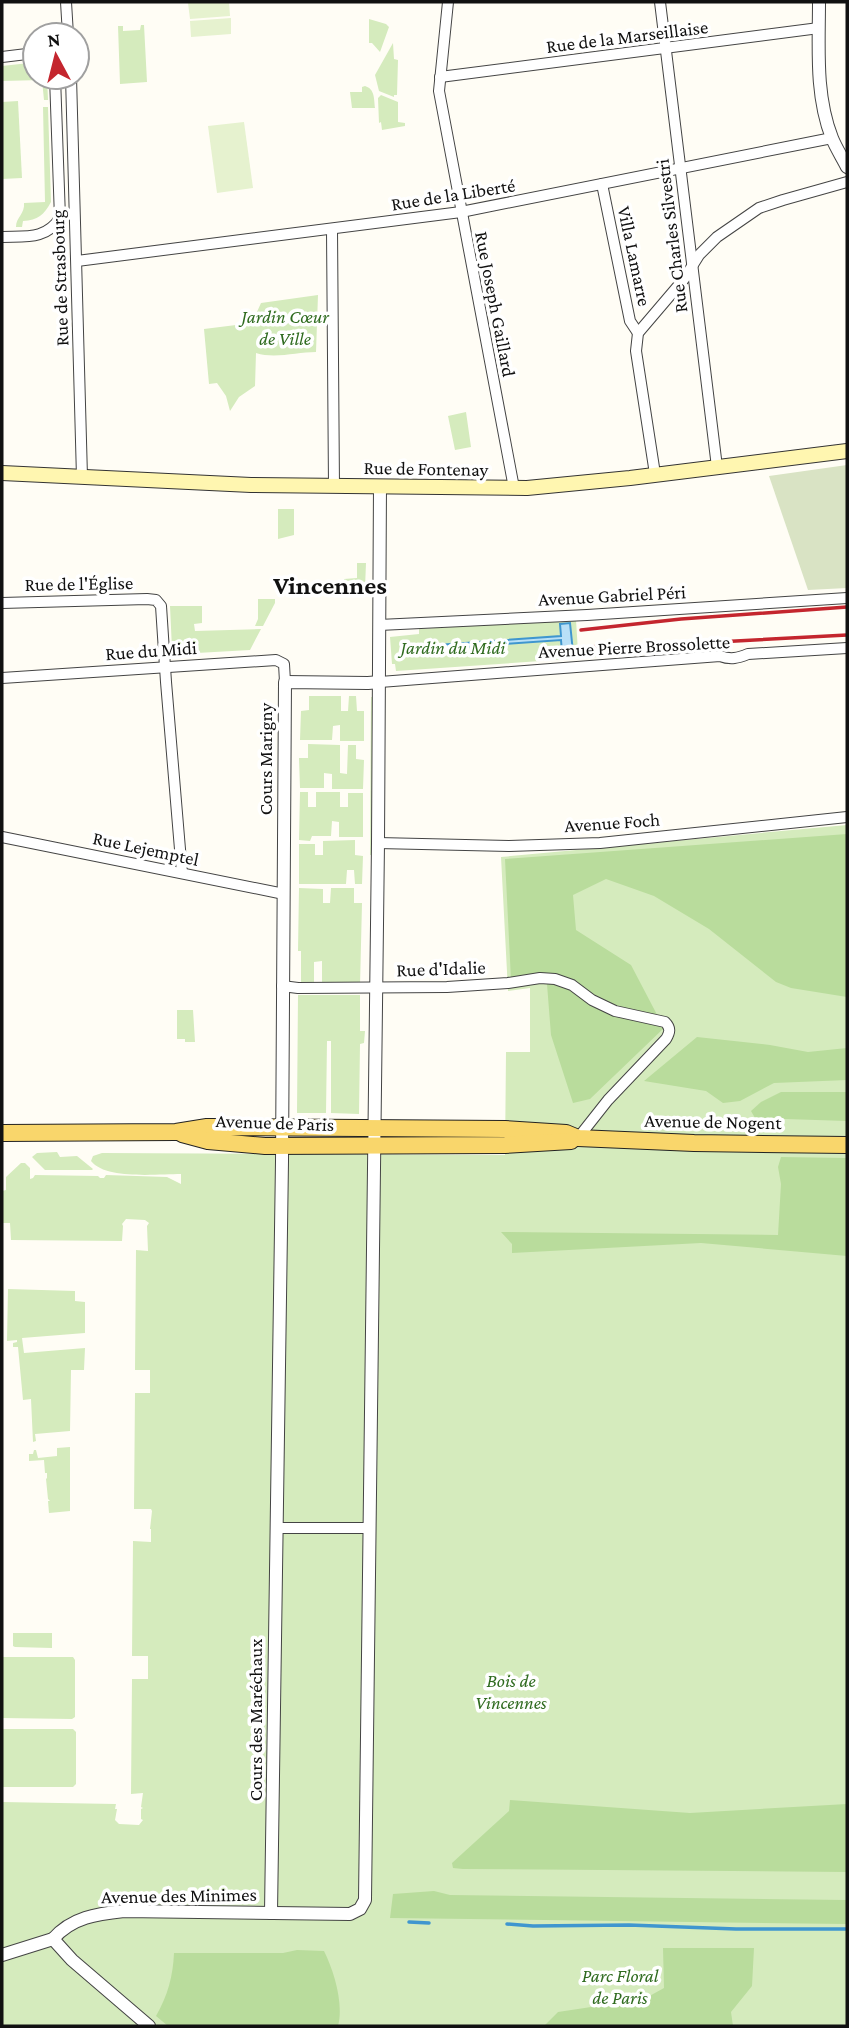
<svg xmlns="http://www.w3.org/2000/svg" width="849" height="2028" font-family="'Crimson Pro',serif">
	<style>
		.green { fill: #d5ebbd }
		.forest { fill: #b9dc9c }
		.cemetery { fill: #d9e3c4 }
		.pitch { fill: #e6f2cf }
		.water { fill: #b9e0f7; stroke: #3f96cf; stroke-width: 2 }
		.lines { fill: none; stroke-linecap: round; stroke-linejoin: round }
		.stream { stroke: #3f96cf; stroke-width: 3.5 }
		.minor-casing { stroke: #444; stroke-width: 12 }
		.tertiary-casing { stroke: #444; stroke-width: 14 }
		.secondary-casing { stroke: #333; stroke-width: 16 }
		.primary-casing { stroke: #222; stroke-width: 18 }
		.minor { stroke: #fff; stroke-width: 10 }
		.tertiary { stroke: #fff; stroke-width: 12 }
		.secondary { stroke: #fff6b0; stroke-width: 14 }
		.primary { stroke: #f9d66b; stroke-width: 16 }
		.rail { stroke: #c4262e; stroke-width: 3.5 }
		.labels { text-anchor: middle; stroke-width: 7; stroke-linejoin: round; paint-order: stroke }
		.street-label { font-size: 19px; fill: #111; stroke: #fff }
		.park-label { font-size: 19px; font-style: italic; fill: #2f6b1f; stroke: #fff }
		.district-label { font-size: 26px; font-weight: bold; fill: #111; stroke: #fff }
	</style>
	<rect width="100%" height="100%" fill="#fffdf5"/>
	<g class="green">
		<path d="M369,19l17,5 3,3 -9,25 -8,-9h-3z"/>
		<path d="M141,25h3l3,57 -27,2 -2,-58h5v5l17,-1z"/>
		<path d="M393,43l1,16 4,1 -1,35h-3v2l-15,-6 -4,-16z"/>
		<path d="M29,63h6v14h12l1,23h-4l-2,-20 -40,1v-15z"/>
		<path d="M365,86c10,3 9,13 10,22h-23l-2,-16h12v-5z"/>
		<path d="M381,95l17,7v20l7,1v3l-23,4 -1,-8 -2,1 -1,-25z"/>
		<path d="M18,101l4,77 -20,1v-77z"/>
		<path d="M43,107h5l3,95c-7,13 -13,18 -28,19l-1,6h-6c0,-10 9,-13 8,-24l21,-1z"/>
		<path d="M318,295l-2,57c-19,0 -41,7 -60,1l-1,33 -16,11 -9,14 -4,-15 -9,-13 -8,1 -5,-55 48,-6 9,-20z"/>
		<path d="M466,412l5,35 -16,3 -7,-34z"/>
		<path d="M278,509h16v26l-16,4z"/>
		<path d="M357,563h9l-1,25h-21v-9l13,-1z"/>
		<path d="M258,599h17v4l-12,23h-8l3,-7z"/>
		<path d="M170,606h32v17l-8,1 1,7 66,-2 -11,21 -71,4 -7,-5z"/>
		<path d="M576,620l2,32 108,-3v2l-290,20 -1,-7h-3l-2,-27 29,-3v-5z"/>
		<path d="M309,696h32v15h7l1,-15h7l1,15h7v30h-24v-16l-7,1 -1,14h-32l1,-29 8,-1z"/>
		<path d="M371,697h3l-1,158h-3z"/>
		<path d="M308,744l32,1v28l7,1 1,-29h8v14l8,1 -1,29h-31v-15l-8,-1v15h-24l-1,-30h9z"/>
		<path d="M300,792h8v15h8v-15h24v15h8v-14h15v44h-24v-15l-7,-1 -1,15h-19l-2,5 -11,-1z"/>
		<path d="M847,825v1201h-845v-224l114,2 -1,5h2l-2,11 4,4 20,1 4,-5 -2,-1v-10l2,-1 -2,-1 2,-14 -12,1 1,-115h16v-23h-16l1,-115 18,1v-13h-1l2,-18 -1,-2h-17l1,-116h15v-23h-15l1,-120 12,1 -1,-25 2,-3 -4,-3 -19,-1 -4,5 1,2 -1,15 -111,-1 -1,-17h-8v-32l4,-1v-13l15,-14h4l5,5v11l3,-1 2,-3 63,1 2,2h4l2,-3 61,2 14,7v-10c-24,0 -75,6 -90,-13l2,-5 9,-3 403,2 1,-103h24v-64l-22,3 -7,-134z"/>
		<path d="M355,840v15l8,1 -1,28h-7l-1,-14h-7l-1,14h-47v-40h16v11h8v-14z"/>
		<path d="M299,888l24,1v14h7l1,-15h23v15h8l-2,83 -38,-1v-24l-8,1v24l-13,-3v-32h-3z"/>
		<path d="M298,995h62v36h5l-1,12 -4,1 -1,70 -28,-1v-72h-4l-1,72h-29z"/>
		<path d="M177,1010h16l2,32h-10v-3h-8z"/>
		<path d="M57,1152l3,5 17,-1 16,13 -1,1h-47l-13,-13 5,-4z"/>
		<path d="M8,1289l67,2v10l10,1v31l-63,5 2,15 61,-5 -1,22h-13l-1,61 -35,3 1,7 -3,1 -2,-43 -8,1 -5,-53h-5v-4l4,-1v-2l-10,1z"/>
		<path d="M70,1447v64l-21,2 -1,-12h2l-2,-2 -2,-20 1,-1v-5h-2l-1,-13 -15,1v-7h4l1,-4h2l2,8 19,-2v-8z"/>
		<path d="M13,1633h39v15l-37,-1 -2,-1z"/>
		<path d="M2,1657h71l2,3v57l-3,2 -70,-1z"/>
		<path d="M2,1729h71l3,3v52l-3,3h-71z"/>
	</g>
	<g class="forest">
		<path d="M847,834v163l-56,-9 -15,-6 -67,-53 -55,-33 -48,-17 -33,16 3,35 55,35 33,63 -74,71 -17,4 -22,-68 -4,-51 -36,-4 -6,-121z"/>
		<path d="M697,1037l73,8 38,7 39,-4v32l-73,3 -34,18 -17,2 -17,-12 -62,-10z"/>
		<path d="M781,1092h66v29l-92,-3 -4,-7 10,-9z"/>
		<path d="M781,1157l66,1v98l-146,-13 -189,10v-9l-11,-12 277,3 3,-51 -3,-17z"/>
		<path d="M510,1800l180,13 157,-9v68l-384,-3 -10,-1 -1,-5 57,-52z"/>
		<path d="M434,1891l16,4 397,5v24l-457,-6 3,-24z"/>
		<path d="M663,1948h91l-2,38 -21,26 2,14h-189l14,-14 86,-13 20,-11z"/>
		<path d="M297,1950l27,1c10,20 20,53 14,75h-170l-12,-10c12,-21 17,-40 18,-63h109z"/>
	</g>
	<path class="cemetery" d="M847,465v123l-39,2 -39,-114z"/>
	<g class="pitch">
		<path d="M210,2h19l1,14 -40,3 -2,-16z"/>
		<path d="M231,18v16l-40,3 -1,-16z"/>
		<path d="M244,122l9,66 -36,5 -9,-67z"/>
	</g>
	<path class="water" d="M570,623l3,29 -11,1 -1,-13 -151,11v-4l151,-11 -1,-12z"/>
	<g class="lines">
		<g class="stream">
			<path d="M409,1922l20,1"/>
			<path d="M507,1924l26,2 96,-1 107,4h111"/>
		</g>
		<defs>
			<g id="minor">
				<path d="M66,2l2,33"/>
				<path d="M448,2l-9,89 75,397"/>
				<path d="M660,2l57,465"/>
				<path d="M2,57l33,-4"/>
				<path d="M71,77l11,400"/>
				<path d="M440,77l379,-49"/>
				<path d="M602,184l28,137 8,12"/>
				<path d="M332,230l2,256"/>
				<path d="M2,237c23,-1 44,3 58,-19l-5,-141"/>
				<path d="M77,261l384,-49 371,-74"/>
				<path d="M655,474l-19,-123 2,-18 46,-54 15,-24 18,-18 42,-29 24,-8 64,-18"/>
				<path d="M2,603l145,-4 9,1 5,6 5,76 16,191"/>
				<path d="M379,625l208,-10 260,-17"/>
				<path d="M2,678l274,-18 8,4 1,18"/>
				<path d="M380,682l340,-26c11,4 18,2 28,-2l99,-6"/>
				<path d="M2,837l282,57"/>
				<path d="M378,843l131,3 91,-3 247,-26"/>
				<path d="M282,986l16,2 149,-1 61,-4 32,-5 15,1 17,6 20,15 23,11 50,11c6,6 5,10 1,17l-58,61 -30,38"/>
				<path d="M276,1528h93"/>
			</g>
			<g id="tertiary">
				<path d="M819,2c0,45 -4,93 13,136 4,10 10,19 15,29"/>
				<path d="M271,1913l11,-752 3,-479 83,1 12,-1"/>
				<path d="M53,1939c19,-22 44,-25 71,-28l226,3 10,-5 5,-9 13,-1057 2,-357"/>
				<path d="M53,1939l19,21 77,66"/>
				<path d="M2,1955l51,-16"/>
			</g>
			<path id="secondary" d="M2,473l249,12 276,3 103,-10 217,-27"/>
			<g id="primary">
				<path d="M2,1133l174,-1 31,-5 298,2 61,4 12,5 116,5 153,2"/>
				<path d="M182,1134l26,7 57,5 240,-1 66,-4"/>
			</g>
		</defs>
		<use href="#minor" class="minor-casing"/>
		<use href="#tertiary" class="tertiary-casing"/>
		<use href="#secondary" class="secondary-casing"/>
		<use href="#primary" class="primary-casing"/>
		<use href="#minor" class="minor"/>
		<use href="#tertiary" class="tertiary"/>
		<use href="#secondary" class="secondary"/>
		<use href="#primary" class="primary"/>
		<g class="rail">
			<path d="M581,630l100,-11 166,-12"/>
			<path d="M584,647l96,-3 167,-9"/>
		</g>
	</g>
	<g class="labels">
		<g class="street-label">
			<text transform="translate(627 36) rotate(-7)" y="7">Rue de la Marseillaise</text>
			<text transform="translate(453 194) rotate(-9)" y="7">Rue de la Liberté</text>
			<text transform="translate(671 236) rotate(-97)" y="7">Rue Charles Silvestri</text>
			<text transform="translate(635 256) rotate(78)" y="7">Villa Lamarre</text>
			<text transform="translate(59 278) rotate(-92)" y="7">Rue de Strasbourg</text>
			<text transform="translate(496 304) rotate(79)" y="7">Rue Joseph Gaillard</text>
			<text transform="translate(426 468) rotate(1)" y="7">Rue de Fontenay</text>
			<text transform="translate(79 583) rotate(-1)" y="7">Rue de l'Église</text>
			<text transform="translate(612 595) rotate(-3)" y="7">Avenue Gabriel Péri</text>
			<text transform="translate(634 646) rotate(-3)" y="7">Avenue Pierre Brossolette</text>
			<text transform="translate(151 650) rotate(-4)" y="7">Rue du Midi</text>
			<text transform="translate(265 759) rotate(-90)" y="7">Cours Marigny</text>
			<text transform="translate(612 822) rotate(-4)" y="7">Avenue Foch</text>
			<text transform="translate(146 848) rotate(12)" y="7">Rue Lejemptel</text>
			<text transform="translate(441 968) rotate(-2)" y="7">Rue d'Idalie</text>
			<text transform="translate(713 1121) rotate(1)" y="7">Avenue de Nogent</text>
			<text transform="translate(275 1122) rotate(2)" y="7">Avenue de Paris</text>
			<text transform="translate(255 1720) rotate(-90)" y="7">Cours des Maréchaux</text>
			<text transform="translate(179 1895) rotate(-1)" y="7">Avenue des Minimes</text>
		</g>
		<g class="park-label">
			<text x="285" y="323">Jardin Cœur<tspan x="285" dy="22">de Ville</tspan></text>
			<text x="453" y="654">Jardin du Midi</text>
			<text x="511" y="1687">Bois de<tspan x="511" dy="22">Vincennes</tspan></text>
			<text x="620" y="1982">Parc Floral<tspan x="620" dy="22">de Paris</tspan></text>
		</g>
		<g class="district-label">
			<text x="330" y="594">Vincennes</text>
		</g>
	</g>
	<rect width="849" height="2028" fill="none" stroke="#111111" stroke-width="7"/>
	<g transform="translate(56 56) rotate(353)"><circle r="33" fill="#ffffff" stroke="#a0a0a0" stroke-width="2"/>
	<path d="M0-5L12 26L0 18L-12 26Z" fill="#c4262e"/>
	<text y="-10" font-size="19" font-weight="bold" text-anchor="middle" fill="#111111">N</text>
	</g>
</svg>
